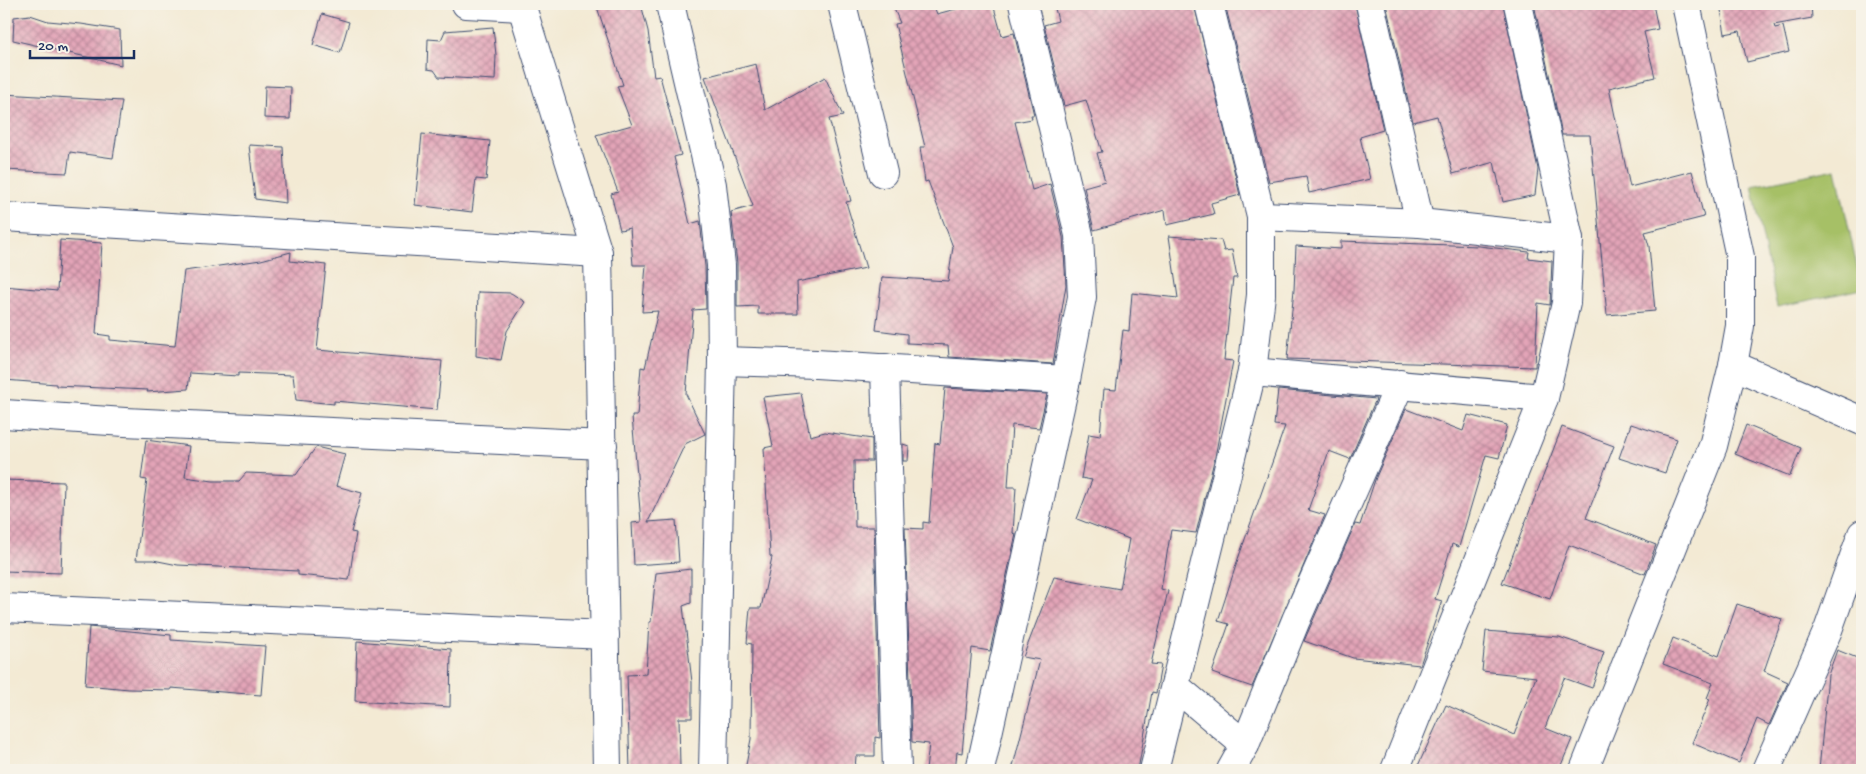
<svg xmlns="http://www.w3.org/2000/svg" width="1866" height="774" font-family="'Gochi Hand',sans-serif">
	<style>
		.green { fill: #a6c066; stroke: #607862 }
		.building { fill: url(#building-cross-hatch) }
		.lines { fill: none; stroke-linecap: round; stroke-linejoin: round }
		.street-casing { stroke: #3b4b70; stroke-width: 30 }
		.street { stroke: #fff; stroke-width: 28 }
	</style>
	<defs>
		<pattern id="building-cross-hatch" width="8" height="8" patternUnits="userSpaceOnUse" patternTransform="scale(1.25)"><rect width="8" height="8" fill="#e3a4b7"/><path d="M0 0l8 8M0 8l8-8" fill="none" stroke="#b78698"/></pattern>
	</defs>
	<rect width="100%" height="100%" fill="#f7f3e8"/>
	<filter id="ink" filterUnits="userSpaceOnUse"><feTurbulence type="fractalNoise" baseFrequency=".02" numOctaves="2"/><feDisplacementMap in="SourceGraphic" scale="10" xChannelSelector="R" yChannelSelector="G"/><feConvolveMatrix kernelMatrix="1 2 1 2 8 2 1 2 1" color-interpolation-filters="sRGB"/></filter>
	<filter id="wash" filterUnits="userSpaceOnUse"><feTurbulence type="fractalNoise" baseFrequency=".0096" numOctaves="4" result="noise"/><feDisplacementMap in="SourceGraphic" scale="20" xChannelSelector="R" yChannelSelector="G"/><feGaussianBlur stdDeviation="1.12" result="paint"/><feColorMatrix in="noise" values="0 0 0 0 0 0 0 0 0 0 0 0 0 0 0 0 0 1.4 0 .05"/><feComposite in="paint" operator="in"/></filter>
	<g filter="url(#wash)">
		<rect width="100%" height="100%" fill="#f3ead4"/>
		<path class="green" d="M1836,169l26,120 -85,18 -25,-121z"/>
		<g id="blocks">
			<g class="building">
				<path d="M596,4h45l7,27 6,46 6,-1 21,79 -7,2 16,67 10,-3 5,45 1,43 -13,1 -7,84 19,40 -20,10 -37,78 28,-2 3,42 -45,3 -2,-42 9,-1 -9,-106h5l4,-49 4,1 13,-57 -16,1 4,-47h-13l-3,-37 -10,2 -9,-36 7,-2 -22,-57 36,-10 -15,-39 6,-1z"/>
				<path d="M892,4h41l4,10 37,-10h19l9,32 12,-3 20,82h-3l1,4 -17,3 17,68 18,-6 13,53 3,48 -13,79 -104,-7 -1,-12 -41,-2v-9l-31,-4 6,-53 66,4 5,-34 -25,-66 -3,1 -5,-35h5l-30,-123 5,-1z"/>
				<path d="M1054,4h140l46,191 -29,8 3,11 -47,11 -2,-15 -71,20 -10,-43 21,-6 -8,-28 5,-1 -16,-52 -22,6 -20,-81 14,-4z"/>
				<path d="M1225,4h130l28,126 -23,7 10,42 -61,14 -3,-17 -37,6z"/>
				<path d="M1386,4h117l35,165 -3,26 -32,7 -9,-40 -41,12 -16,-58 -24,6z"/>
				<path d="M1534,4h119l5,25 -14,3 11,45 -46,11 21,99 62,-16 12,46 -59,15 4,14 6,65 -48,4 -17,-180h-28z"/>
				<path d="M1720,4h91l1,14 -38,7 1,3 8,-2 6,26 -42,10 -7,-31 -15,3z"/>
				<path d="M322,14l27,8 -9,31 -27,-8z"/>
				<path d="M30,15l18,6 33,3 39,6 1,35 -108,-25 1,-23z"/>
				<path d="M493,27l3,28 -1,25 -56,-3 -5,-7 -7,-1 1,-30 13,1 4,-9z"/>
				<path d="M756,64l9,46 60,-33 18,39 -14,3 22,82 -5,1 20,66 -69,14 1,32h-40v-8l-21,1v-44l-6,-51 22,-6 -48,-129z"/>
				<path d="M265,86l26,1 -1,32 -26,-1z"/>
				<path d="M4,94l118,7 -9,57 -43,-6 -3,21 -63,-3z"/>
				<path d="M422,134l68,7 -4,39 -10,-1 -4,33 -57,-7z"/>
				<path d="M249,145l34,2 3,56 -31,-4z"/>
				<path d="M1169,236l52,4 3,11 8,-1 5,28h-4l-9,82 9,1 -18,96 -19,76 -25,-3 -10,59 7,2 -17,73 10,1 -5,28 -4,-1 -14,78h-126l28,-110 -17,-3 31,-80 66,12 9,-50 -52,-20 15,-39 -11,-2 8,-44 11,2 4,-47 12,1 7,-60 6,1 3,-38 46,5z"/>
				<path d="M60,240l42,3 -6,91 14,2v4l65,6 9,-75 77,-11 30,-8 -1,9 36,4 -9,85 125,11 -5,49 -103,-9v3l-38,-4 -3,-25 -55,-2v3l-48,-3 -2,16 -41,3 1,-2 -92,-4v-2l-52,-4 3,-48h-3v-46l53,5z"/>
				<path d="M1341,241l138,5 50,6 -1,6 24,3 -2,44 -12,-2 -3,64 -248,-8 7,-69 2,-44 45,3z"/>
				<path d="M478,292l33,1 14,9 -18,29 -6,29 -25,-4z"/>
				<path d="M945,388l102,6 -8,34 -27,-3 -4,62h8l-3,46 3,1 -26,117 -18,-3 -10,105 -5,-1 -2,18h-29l3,-26 -17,-2 -7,-214 18,1v-7l6,1 6,-80 5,1z"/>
				<path d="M1278,390l98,9 -26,60 -21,-8 -21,59 17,5 -73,172 -40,-14 17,-49 -11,-3 20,-62 47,-133 -11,-1z"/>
				<path d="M801,393l9,43 15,-4 47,7v22h-18l1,66h19l6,211 -5,-1v19h-19l-1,13 -61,-2v3h-49l6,-31 1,-95 -5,-1 3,-35h11l11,-51 -2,-1 -6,-108 9,-2 -10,-49z"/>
				<path d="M1406,409l57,22 5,-16 39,10 -8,33 -13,-3 -27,92 -7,-3 -17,55 7,2 -22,64 -67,-7 -49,-17 51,-117 5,1 16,-48z"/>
				<path d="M1631,424l46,15 -12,34 -46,-15z"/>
				<path d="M1746,425l55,23 -11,28 -55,-22z"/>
				<path d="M1562,427l52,19 -28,72 70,27 -11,29 -76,-29 -19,54 -48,-16z"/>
				<path d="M146,440l43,6 -4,31 28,4h26l7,-8 50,2 20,-28 29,7 -9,32 26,7 -11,39 5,1 -7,47 -51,-5v-4l-120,-6 -25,-5h-17l11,-80 -6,-1z"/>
				<path d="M903,444l6,2 -1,15h-5z"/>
				<path d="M4,480l60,2 -3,91 -57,-2z"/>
				<path d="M691,569v34l-8,3 9,76v36h-13l1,50 -50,2 -3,-95 19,-1 3,-52h2l5,-49z"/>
				<path d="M1737,604l45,15 -18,52 24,11 -19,43 -12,-6 -18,44 -47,-20 18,-44 -3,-1 6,-15 -50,-19 10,-26 46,18z"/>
				<path d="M89,627l82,8v5l94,6 -4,49 -90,-7v2l-42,-1 -44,-4z"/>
				<path d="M1486,631l73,6 45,15 -12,36 -28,-10 -19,50 27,11 -13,31h-143l30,-65 68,30 22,-58 -54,-6z"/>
				<path d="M357,641l94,8 -1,58 -95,-6z"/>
				<path d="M1837,650l25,10v110h-43l9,-95z"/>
			</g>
		</g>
	</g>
	<g filter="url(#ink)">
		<use href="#blocks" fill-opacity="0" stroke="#3b4b70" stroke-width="1"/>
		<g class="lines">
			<defs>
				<g id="street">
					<path d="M466,4l55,3"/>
					<path d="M521,4l77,249 9,517"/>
					<path d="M670,4l42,181 9,80 1,96 -9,409"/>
					<path d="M842,4l41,169"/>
					<path d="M1370,4l50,219"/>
					<path d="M1261,216l159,7 149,16"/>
					<path d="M4,217l594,36"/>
					<path d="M722,361l94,3 250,16"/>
					<path d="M1733,365l129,56"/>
					<path d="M885,368l12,402"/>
					<path d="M1252,372l292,26"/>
					<path d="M4,414l121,8 478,23"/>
					<path d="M4,608l601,27"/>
					<path d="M1175,686l70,59"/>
					<path d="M980,770l86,-390 16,-83 -3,-62 -56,-231"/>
					<path d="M1154,770l98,-398 9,-77v-79l-52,-212"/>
					<path d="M1231,770l14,-25 51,-125 104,-236"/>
					<path d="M1395,770l149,-372 22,-95 3,-64 -51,-235"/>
					<path d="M1584,770l129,-324 20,-81 7,-39v-69l-54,-253"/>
					<path d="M1766,770l62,-140 34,-96"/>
				</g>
			</defs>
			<use href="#street" class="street-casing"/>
			<use href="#street" class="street"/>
		</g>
	</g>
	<rect width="1866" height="774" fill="none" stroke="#f7f3e8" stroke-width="20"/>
	<path d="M30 50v8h104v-8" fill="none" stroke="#1b2f5e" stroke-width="2.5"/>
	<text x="38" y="50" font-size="15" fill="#1b2f5e" stroke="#f7f3e8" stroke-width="4" paint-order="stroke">20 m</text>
</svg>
